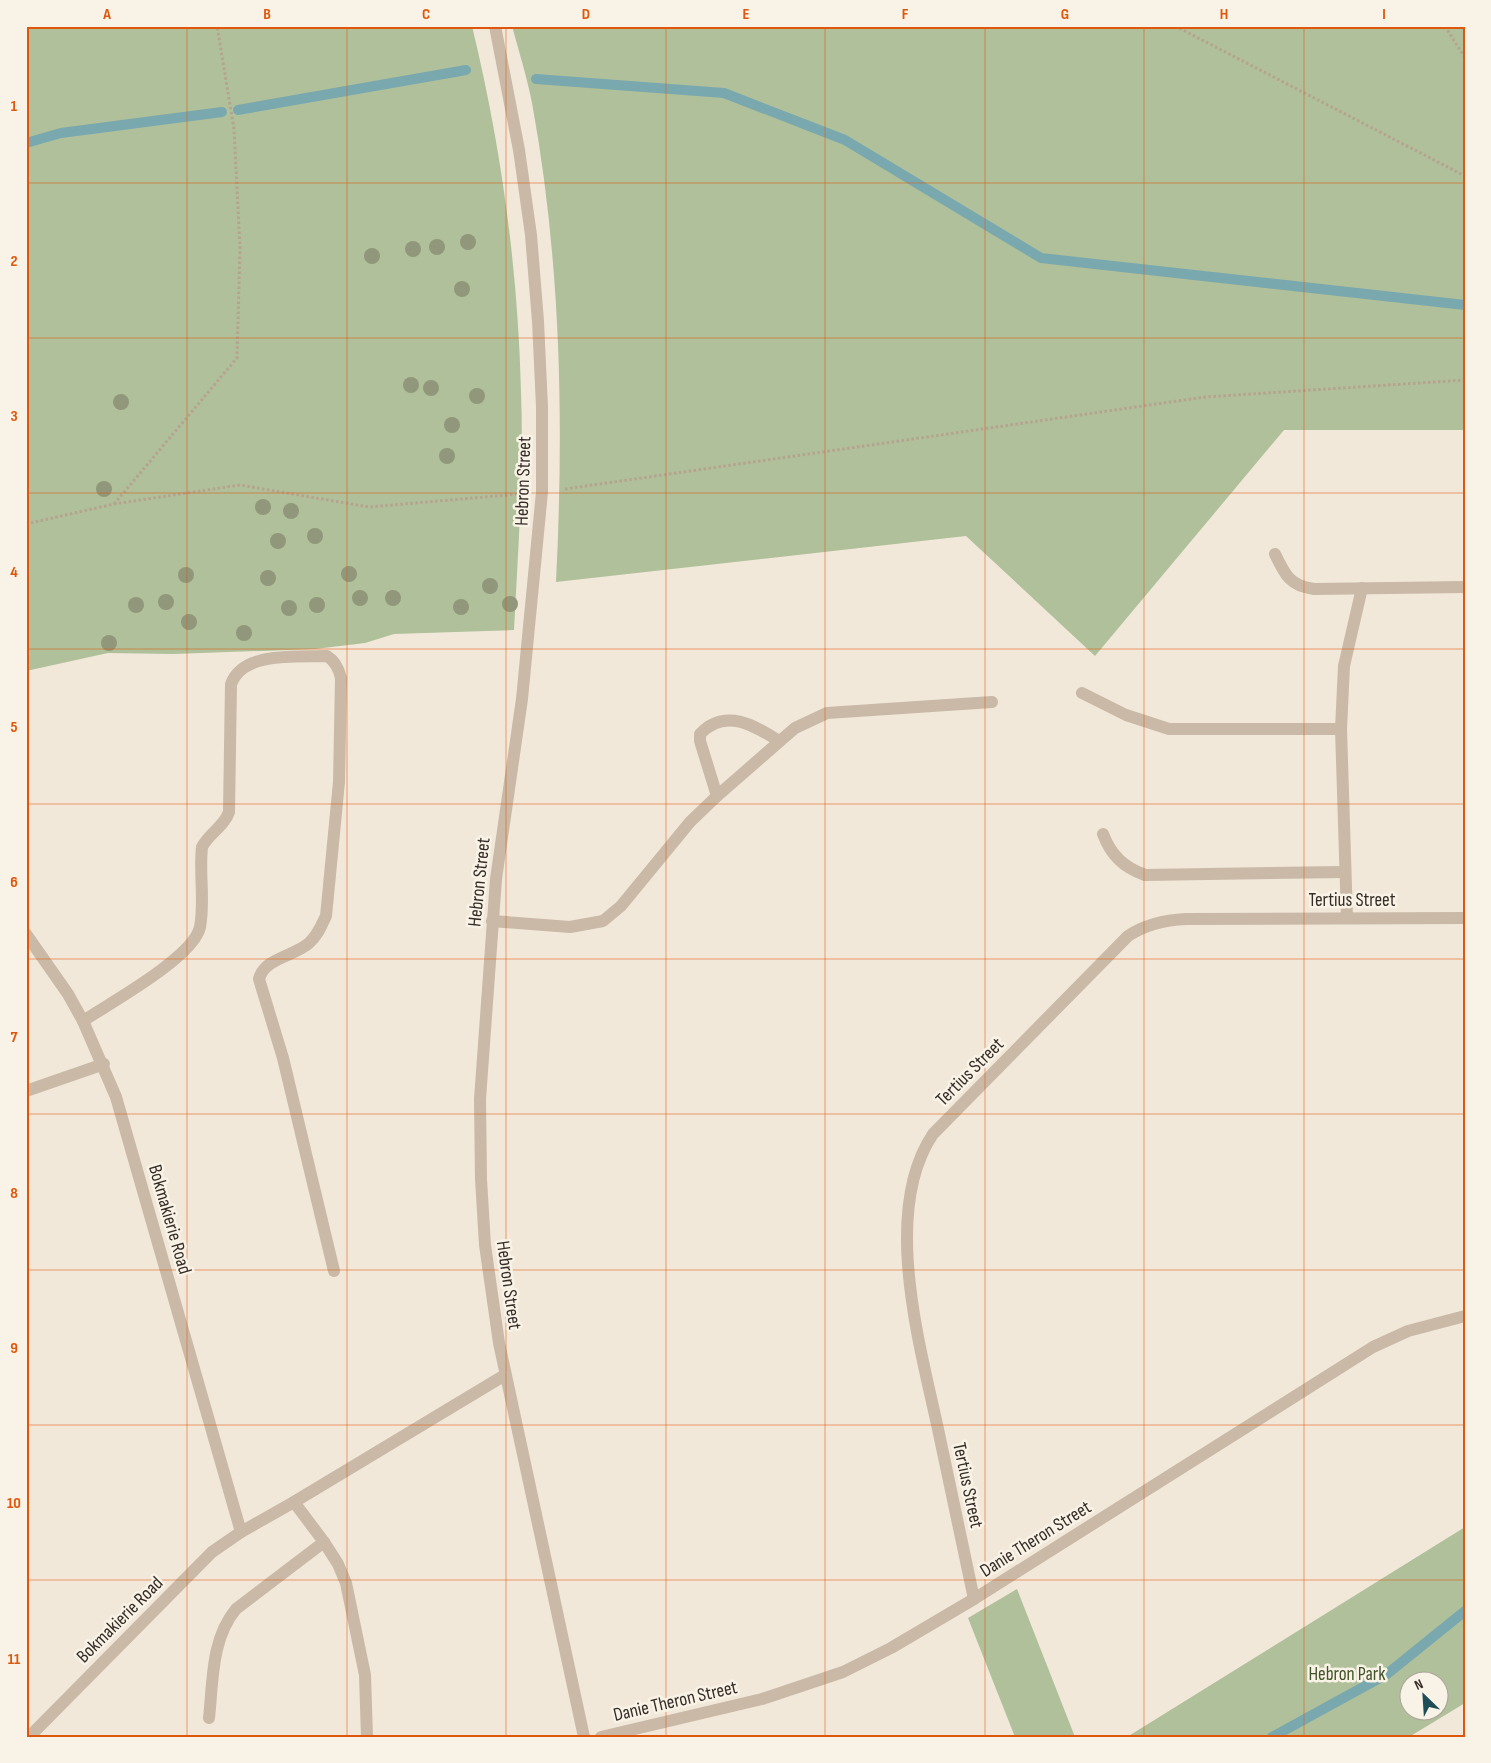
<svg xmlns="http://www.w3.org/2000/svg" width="1491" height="1763" font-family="'Sofia Sans Condensed',sans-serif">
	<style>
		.green { fill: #b0c09a; fill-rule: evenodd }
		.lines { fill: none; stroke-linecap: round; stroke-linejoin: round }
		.stream { stroke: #79a8ae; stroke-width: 10 }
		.path { stroke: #b5a390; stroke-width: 3; stroke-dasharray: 2.5 2.5; stroke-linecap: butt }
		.minor { stroke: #c9b9a6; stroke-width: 12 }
		.tree { fill: #90977a }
		.grid { fill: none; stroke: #df570d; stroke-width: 1; stroke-opacity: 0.55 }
		.labels { text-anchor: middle; stroke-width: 5; stroke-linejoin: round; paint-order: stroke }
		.street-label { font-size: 19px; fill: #352d27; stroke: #f9f2e6 }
		.park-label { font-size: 19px; fill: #41542b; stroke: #f9f2e6 }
		.neatline { fill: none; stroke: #df570d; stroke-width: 2 }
		.grid-label { font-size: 16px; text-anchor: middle; font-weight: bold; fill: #df570d }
	</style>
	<rect width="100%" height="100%" fill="#f1e8da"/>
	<g class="green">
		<path d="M26,26h446c29,120 46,242 49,366 3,79 -3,159 -7,238l-120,4 -29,9 -50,6 -142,5 -65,-1 -82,18z"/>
		<path d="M512,26h953v404h-181l-189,226 -129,-120 -410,46c8,-160 5,-321 -24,-479 -5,-26 -13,-51 -20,-77z"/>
		<path d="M1465,1527v176l-56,34h-282zM1408,1680h30v30h-30z"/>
		<path d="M1017,1589l58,148h-60l-47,-119z"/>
	</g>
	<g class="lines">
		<g class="stream">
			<path d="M536,79l188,14 121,47 196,118 424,47"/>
			<path d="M238,110l228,-40"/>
			<path d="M26,143l35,-10 161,-21"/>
			<path d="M1272,1737l115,-63 78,-63"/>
		</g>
		<g class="path">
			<path d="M1175,26l290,150"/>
			<path d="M1445,26l20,32"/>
			<path d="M565,489l640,-92 260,-17"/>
			<path d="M114,504l123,-146 3,-110 -6,-119 -17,-103"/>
			<path d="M26,524l88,-20 126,-19 129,22 150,-13"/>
		</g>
		<g class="minor">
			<path d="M495,26l24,124 12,85 7,86 4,86v85l-20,207 -26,180 -16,220 1,80 4,66 14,98 85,394"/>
			<path d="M1275,554c10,21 15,32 39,35l151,-2"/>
			<path d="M1082,693l44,22 43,14h172"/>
			<path d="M717,796l-17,-55v-7c25,-27 55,-8 79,7"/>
			<path d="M1103,834c8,21 20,33 42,41l199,-3"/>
			<path d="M1347,918l-6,-189 3,-63 18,-78"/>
			<path d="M492,921l78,6 33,-6 18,-15 69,-84 27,-26 78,-68 32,-15 165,-11"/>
			<path d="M26,934l42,60 15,27 33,76 125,435"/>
			<path d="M83,1021c27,-18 111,-64 117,-94 5,-26 -1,-53 2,-80 7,-14 22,-20 27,-35l2,-128c12,-33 66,-27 96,-28 8,5 12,13 14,22l-2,104 -13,134c-5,10 -8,19 -17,27 -14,13 -45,15 -50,36l24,79 51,213"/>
			<path d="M26,1091l78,-27"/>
			<path d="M294,1502l30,40 14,22 8,19 19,92 2,62"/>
			<path d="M974,1599c-12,-57 -24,-113 -36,-170 -18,-84 -57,-218 -5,-295l195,-198c18,-12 37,-16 58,-17l279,-1"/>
			<path d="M209,1718c4,-36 2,-79 27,-109l88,-67"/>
			<path d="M29,1737l183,-185 29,-20 53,-30 211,-127"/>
			<path d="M601,1737l161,-38 81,-27 48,-24 83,-49 399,-252 35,-16 57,-15"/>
		</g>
	</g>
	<g class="tree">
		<circle cx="468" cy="242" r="8"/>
		<circle cx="437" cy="247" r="8"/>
		<circle cx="413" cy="249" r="8"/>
		<circle cx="372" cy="256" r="8"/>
		<circle cx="462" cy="289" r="8"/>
		<circle cx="411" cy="385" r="8"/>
		<circle cx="431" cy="388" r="8"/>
		<circle cx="477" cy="396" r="8"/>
		<circle cx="121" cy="402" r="8"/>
		<circle cx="452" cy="425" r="8"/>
		<circle cx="447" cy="456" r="8"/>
		<circle cx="104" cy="489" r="8"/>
		<circle cx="263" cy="507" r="8"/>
		<circle cx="291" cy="511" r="8"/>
		<circle cx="315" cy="536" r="8"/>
		<circle cx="278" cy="541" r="8"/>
		<circle cx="349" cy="574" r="8"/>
		<circle cx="186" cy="575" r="8"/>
		<circle cx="268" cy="578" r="8"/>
		<circle cx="490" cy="586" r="8"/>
		<circle cx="360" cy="598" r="8"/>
		<circle cx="393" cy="598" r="8"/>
		<circle cx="166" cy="602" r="8"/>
		<circle cx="510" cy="604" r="8"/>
		<circle cx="136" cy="605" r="8"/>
		<circle cx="317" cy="605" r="8"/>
		<circle cx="461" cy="607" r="8"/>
		<circle cx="289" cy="608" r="8"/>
		<circle cx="189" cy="622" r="8"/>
		<circle cx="244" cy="633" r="8"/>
		<circle cx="109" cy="643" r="8"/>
	</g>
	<path class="grid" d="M187,26v1711M347,26v1711M506,26v1711M666,26v1711M825,26v1711M985,26v1711M1144,26v1711M1304,26v1711M26,183h1439M26,338h1439M26,493h1439M26,649h1439M26,804h1439M26,959h1439M26,1114h1439M26,1270h1439M26,1425h1439M26,1580h1439"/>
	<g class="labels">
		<g class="street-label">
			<text transform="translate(522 481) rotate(-88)" y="7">Hebron Street</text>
			<text transform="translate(478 882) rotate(-84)" y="7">Hebron Street</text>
			<text x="1352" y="906">Tertius Street</text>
			<text transform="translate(969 1071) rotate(-45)" y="7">Tertius Street</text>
			<text transform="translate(171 1219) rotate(74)" y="7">Bokmakierie Road</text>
			<text transform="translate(510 1285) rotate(82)" y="7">Hebron Street</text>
			<text transform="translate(969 1485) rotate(78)" y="7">Tertius Street</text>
			<text transform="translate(1035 1538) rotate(-32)" y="7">Danie Theron Street</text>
			<text transform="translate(119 1619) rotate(-45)" y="7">Bokmakierie Road</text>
			<text transform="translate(675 1700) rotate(-13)" y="7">Danie Theron Street</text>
		</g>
		<g class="park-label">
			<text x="1347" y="1680">Hebron Park</text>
		</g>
	</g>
	<rect width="1491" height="1763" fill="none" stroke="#f9f2e6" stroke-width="55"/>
	<g transform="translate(1424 1696) rotate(335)"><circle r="24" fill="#f9f2e6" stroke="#aba39a"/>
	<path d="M0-4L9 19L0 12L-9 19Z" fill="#1d4e57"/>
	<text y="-8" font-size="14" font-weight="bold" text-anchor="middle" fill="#352d27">N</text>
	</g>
	<rect x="28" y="28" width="1436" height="1708" class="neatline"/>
	<g class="grid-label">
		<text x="107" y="19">A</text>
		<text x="267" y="19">B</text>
		<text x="426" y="19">C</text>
		<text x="586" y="19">D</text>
		<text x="746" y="19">E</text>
		<text x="905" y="19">F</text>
		<text x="1065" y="19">G</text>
		<text x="1224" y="19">H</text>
		<text x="1384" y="19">I</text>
		<text x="14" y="111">1</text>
		<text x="14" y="266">2</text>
		<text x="14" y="421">3</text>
		<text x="14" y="577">4</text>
		<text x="14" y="732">5</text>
		<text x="14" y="887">6</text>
		<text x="14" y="1042">7</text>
		<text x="14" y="1198">8</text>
		<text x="14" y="1353">9</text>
		<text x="14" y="1508">10</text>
		<text x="14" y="1664">11</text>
	</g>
</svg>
